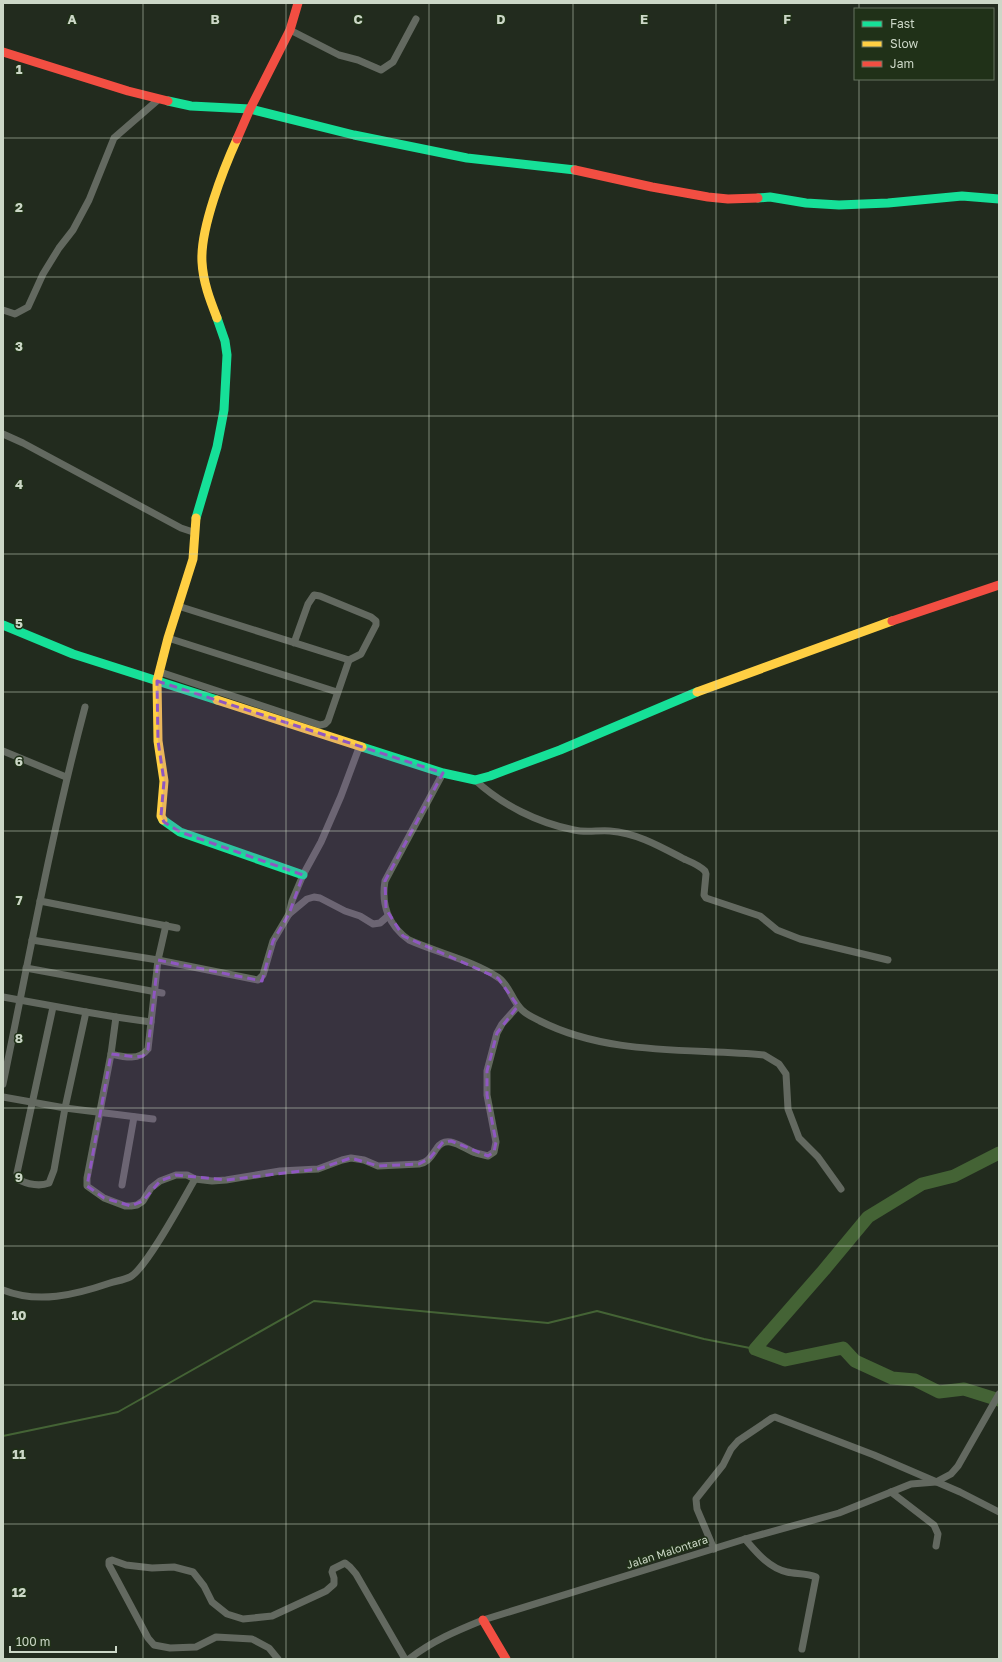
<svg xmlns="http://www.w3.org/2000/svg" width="1002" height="1662" font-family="'Golos Text',sans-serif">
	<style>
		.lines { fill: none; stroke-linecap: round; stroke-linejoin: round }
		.stream { stroke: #446335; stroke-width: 2 }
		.river { stroke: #446335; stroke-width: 13 }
		.street { stroke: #636960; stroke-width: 7 }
		.fast { stroke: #16e098; stroke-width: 9 }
		.slow { stroke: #ffcf43; stroke-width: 9 }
		.jam { stroke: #f24e42; stroke-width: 9 }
		.marked { fill: #8f57c1; fill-opacity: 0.2; stroke: #8f57c1; stroke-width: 3; stroke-dasharray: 8 5; stroke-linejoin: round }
		.grid { fill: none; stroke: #ccd7c7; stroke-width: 1; stroke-opacity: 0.55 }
		.labels { text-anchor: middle; stroke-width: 3; stroke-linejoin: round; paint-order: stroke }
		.street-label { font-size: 11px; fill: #ccd7c7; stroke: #203118 }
		.grid-label { font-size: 13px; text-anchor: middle; font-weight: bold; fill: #ccd7c7; stroke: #203118; stroke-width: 3; stroke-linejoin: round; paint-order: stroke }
	</style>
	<rect width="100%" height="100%" fill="#222b1e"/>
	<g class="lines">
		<path class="stream" d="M3,1436l115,-24 196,-111 234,22 49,-12 107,28 51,10"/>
		<path class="river" d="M999,1153l-45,23 -32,8 -54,33 -44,53 -69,79 30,11 58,-12 12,13 37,17 23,2 24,12 25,-3 35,11"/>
		<g class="street">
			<path d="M290,30l49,25 19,5 23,10 12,-8 23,-43"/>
			<path d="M3,310l12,4 13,-7 15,-33 16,-26 14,-18 16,-30 25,-62 45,-39"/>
			<path d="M3,434l20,9 158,85 12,4"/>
			<path d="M178,606l171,54 12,-6 15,-29v-4l-5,-4 -51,-21 -6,-1 -6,9 -14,39"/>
			<path d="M168,638l169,54"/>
			<path d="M160,672l160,53 5,-1 3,-3 21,-61"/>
			<path d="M3,751l63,26"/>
			<path d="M443,773l-58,108c-4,24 4,45 24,59 29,13 63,20 90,38 11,8 13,23 23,32 5,5 12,8 18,11 69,35 150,27 224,34l15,9 7,10 2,35 11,29 19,19 23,32"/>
			<path d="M475,780c27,25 63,43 99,50 12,3 24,0 36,1 27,2 51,16 74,28 7,3 15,6 21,12l1,3 -2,21 2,3 54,18 17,14 23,9 88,21"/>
			<path d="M40,901l137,27"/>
			<path d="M289,914l3,-13 11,-26 18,-33 20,-46 19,-51"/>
			<path d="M32,940l126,20 100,20 5,-5 10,-34 16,-27 18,-15 7,-2 6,1 25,13 15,5 13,8 7,-1 8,-7"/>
			<path d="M26,968l136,25"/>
			<path d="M3,997l83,15 -21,96 -62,-11"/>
			<path d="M53,1007l-36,166 2,7c9,4 20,7 30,3l5,-13 11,-62 88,11"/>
			<path d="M86,1012l30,5 -5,37c13,3 28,7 37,-5l10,-89 8,-35"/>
			<path d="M116,1017l35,5"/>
			<path d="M111,1054l-24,124v8l17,12 21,8h6l6,-1 6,-4 8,-13 9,-7 16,-6h11l8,4 17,2 14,-1 54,-9 38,-2 24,-9 9,-2 13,2 14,6 41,-2c10,-2 12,-8 18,-16 10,-15 27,1 39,5 4,1 8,2 12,3l6,-4 2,-10 -9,-47v-24l10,-38 5,-9 16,-18"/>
			<path d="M3,1084c26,-126 49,-253 82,-377"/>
			<path d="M122,1185l12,-68"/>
			<path d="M3,1290c35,14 72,5 107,-7 6,-2 14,-3 20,-6 16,-8 54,-79 65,-98"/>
			<path d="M891,1492l43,33 4,9 -2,12"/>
			<path d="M745,1539c12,14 24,29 42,33 9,2 20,1 29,5l-14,72"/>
			<path d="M714,1549l-17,-40 -1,-10 27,-34 8,-16 7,-8 34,-23 3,-1 99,38 86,37 39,20"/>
			<path d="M278,1659l-9,-11 -17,-9 -36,-2 -20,10 -26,1 -16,-3 -6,-7 -39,-73v-4l3,-1 14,5 26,3 22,-1 19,5 11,14 8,16 15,12 16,5 29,-3 54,-25 8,-7v-6l-2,-6 1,-3 12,-6 5,4 6,7 49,85"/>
			<path d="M409,1659c23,-18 47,-28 74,-39l262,-81 94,-26 72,-29 25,-2 15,-8 7,-8 41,-72"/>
		</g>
		<g class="fast">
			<path d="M168,101l23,5 59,3 104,26 113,23 108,12"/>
			<path d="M758,198l12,-1 36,6 33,2 49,-2 74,-7 37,3"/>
			<path d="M196,518l21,-71 7,-37 3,-55 -2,-14 -8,-23"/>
			<path d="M3,625l70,29 144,46"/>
			<path d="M362,747l81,26 32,7 15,-4 70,-26 137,-58"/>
			<path d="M163,820l17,12 123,43"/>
		</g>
		<g class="slow">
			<path d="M217,318c-7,-18 -14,-36 -15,-56 -2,-33 21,-92 35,-123"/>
			<path d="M697,692l195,-71"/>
			<path d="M217,700l145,47"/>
			<path d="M163,820l-2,-4 3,-35 -6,-40 -1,-60 11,-43 25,-79 3,-41"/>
		</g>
		<g class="jam">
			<path d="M3,52l125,39 40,10"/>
			<path d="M237,139l13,-30 40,-79 8,-27"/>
			<path d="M575,170l77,17 56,10 20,2 30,-1"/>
			<path d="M892,621l107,-36"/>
			<path d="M483,1620l23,39"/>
		</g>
	</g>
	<path class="marked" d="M157,681l286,92 -58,108 1,28 17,27 95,42 20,28 -21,27 -10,38v24l9,47 -2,10 -6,4 -37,-15 -8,1 -13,16 -11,6 -41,2 -27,-8 -33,11 -92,11 -50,-5 -16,6 -17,20 -12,5 -27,-8 -17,-12 24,-132 25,3 7,-1 5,-7 10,-89 104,21 11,-40 16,-27 14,-39 -123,-43 -16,-10 -3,-6 3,-35 -6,-40z"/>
	<path class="grid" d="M143,3v1656M286,3v1656M429,3v1656M573,3v1656M716,3v1656M859,3v6M859,79v1580M3,138h996M3,277h996M3,416h996M3,554h996M3,692h996M3,831h996M3,970h996M3,1108h996M3,1246h996M3,1385h996M3,1524h996"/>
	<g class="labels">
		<g class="street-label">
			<text transform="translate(667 1552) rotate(-18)" y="4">Jalan Malontara</text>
		</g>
	</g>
	<g class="grid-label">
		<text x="72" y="24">A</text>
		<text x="215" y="24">B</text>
		<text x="358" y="24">C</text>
		<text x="501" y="24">D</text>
		<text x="644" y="24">E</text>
		<text x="787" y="24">F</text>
		<text x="19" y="74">1</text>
		<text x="19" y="212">2</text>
		<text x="19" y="351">3</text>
		<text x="19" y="489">4</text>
		<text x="19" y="628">5</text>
		<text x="19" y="766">6</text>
		<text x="19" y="905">7</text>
		<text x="19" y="1043">8</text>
		<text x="19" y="1182">9</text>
		<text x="19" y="1320">10</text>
		<text x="19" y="1459">11</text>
		<text x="19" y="1597">12</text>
	</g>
	<rect width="1002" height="1662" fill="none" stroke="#ccd7c7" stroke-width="8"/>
	<rect x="854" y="8" width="140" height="72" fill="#203118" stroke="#65735e"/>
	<rect x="862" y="21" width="20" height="6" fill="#16e098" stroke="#65735e"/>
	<text x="890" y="28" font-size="12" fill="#ccd7c7">Fast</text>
	<rect x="862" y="41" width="20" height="6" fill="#ffcf43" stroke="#65735e"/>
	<text x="890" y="48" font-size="12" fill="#ccd7c7">Slow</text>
	<rect x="862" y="61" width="20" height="6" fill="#f24e42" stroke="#65735e"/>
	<text x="890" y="68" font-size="12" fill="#ccd7c7">Jam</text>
	<path d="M10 1646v6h106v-6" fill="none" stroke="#ccd7c7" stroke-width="2"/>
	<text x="16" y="1646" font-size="12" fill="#ccd7c7" stroke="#203118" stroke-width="3" paint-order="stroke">100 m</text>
</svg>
